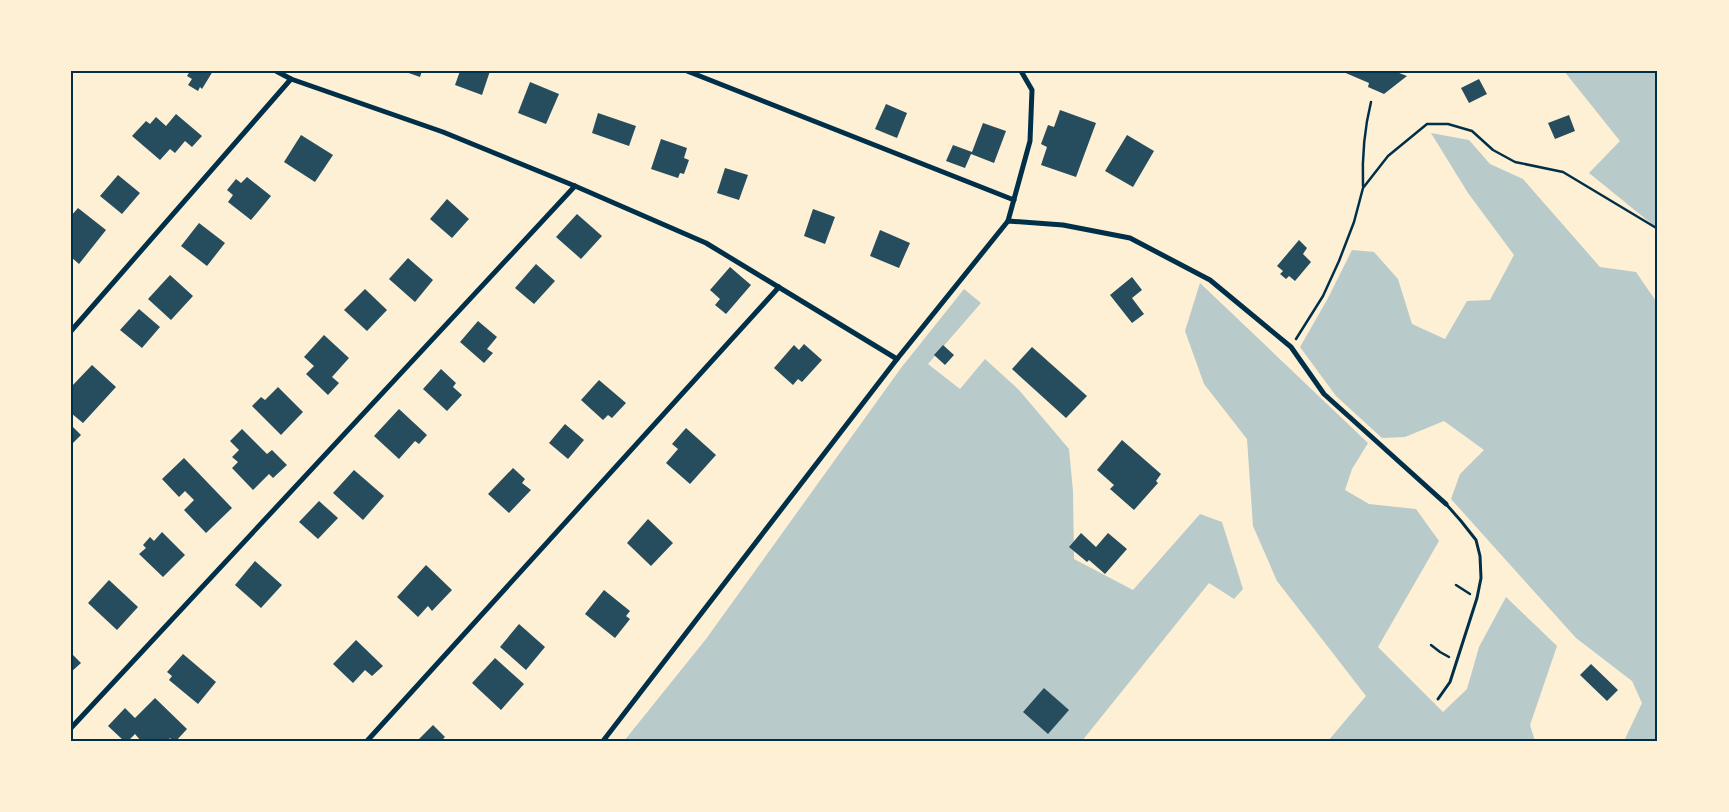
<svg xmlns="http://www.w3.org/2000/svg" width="1729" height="812" font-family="'Exo 2',sans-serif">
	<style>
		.green { fill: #b9caca }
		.building { fill: #264d5e }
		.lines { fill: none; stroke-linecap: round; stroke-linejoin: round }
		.path { stroke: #003049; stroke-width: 2.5 }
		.service { stroke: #003049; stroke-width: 3 }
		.minor { stroke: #003049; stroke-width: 5 }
		.neatline { fill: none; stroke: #003049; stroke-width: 2 }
	</style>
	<rect width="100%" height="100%" fill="#fdf0d5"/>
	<g class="green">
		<path d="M1564,71h94v158l-69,-56 31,-32z"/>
		<path d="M1431,133l38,7 21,24 33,15 77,88 36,5 22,32v437h-34l18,-38 -10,-22 -56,-43 -125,-139 9,-25 24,-24 -40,-29 -39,16 -23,1 -46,-42 -36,-49 27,-47 25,-50 22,2 24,27 14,45 33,15 22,-38 23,-1 24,-45 -46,-62z"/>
		<path d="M1200,283l168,160 -16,26 -7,21 24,14 47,5 23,32 -61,106 65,65 24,-23 12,-42 27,-50 51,49 -27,79 5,16h-207l38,-45 -89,-115 -24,-55 -6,-87 -43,-55 -19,-53z"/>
		<path d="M964,289l17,14 -53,61 32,25 25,-30 34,31 50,59 4,42 1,68 59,31 67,-76 22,8 21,67 -9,10 -25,-16 -127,158h-458l82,-102 195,-271z"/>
	</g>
	<g class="building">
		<path d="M190,71h23l-11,18 -2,-2 -2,4 -10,-6 4,-6 -5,-3z"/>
		<path d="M403,71h19l-2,6z"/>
		<path d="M460,71h30l-8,24 -27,-10z"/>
		<path d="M1341,71h53l13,5 -23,18 -16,-7 1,-4z"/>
		<path d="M1479,79l8,15 -18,9 -8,-15z"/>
		<path d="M530,82l29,12 -13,30 -28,-11z"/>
		<path d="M886,104l21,9 -10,25 -22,-9z"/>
		<path d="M1060,110l36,13 -20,54 -35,-12 6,-18 -6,-3 7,-19 6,2z"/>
		<path d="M598,113l38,13 -7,20 -37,-13z"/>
		<path d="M176,114l26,22 -10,11 -7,-6 -10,12 -5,-4 -10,11 -28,-24 14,-15 4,3 6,-7 10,9z"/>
		<path d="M1569,115l6,16 -20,8 -7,-16z"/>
		<path d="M983,123l23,8 -12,32 -23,-9 -6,14 -19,-7 7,-16 19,7z"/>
		<path d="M301,135l32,20 -18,27 -31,-20z"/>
		<path d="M1127,135l27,16 -21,36 -28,-16z"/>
		<path d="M661,139l26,9 -3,10 5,2 -5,14 -4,-1 -2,5 -27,-9z"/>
		<path d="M725,168l23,7 -9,25 -22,-7z"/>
		<path d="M118,175l22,18 -18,21 -22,-18z"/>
		<path d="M247,177l24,19 -20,24 -23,-18 5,-7 -6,-5 9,-11 5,4z"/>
		<path d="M447,199l22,20 -17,19 -22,-19z"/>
		<path d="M78,208l28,22 -27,34 -8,-7v-41z"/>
		<path d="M813,209l22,8 -10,27 -21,-8z"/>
		<path d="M577,214l25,22 -21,23 -25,-22z"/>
		<path d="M199,223l26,20 -18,23 -26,-20z"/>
		<path d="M880,230l30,13 -11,25 -29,-12z"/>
		<path d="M1299,240l8,8 -4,6 8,8 -16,19 -6,-5 -3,3 -6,-5 3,-3 -6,-5z"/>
		<path d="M408,258l25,22 -18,22 -26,-23z"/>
		<path d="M536,264l19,17 -21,23 -19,-16z"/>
		<path d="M730,267l21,18 -25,29 -11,-9 5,-6 -10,-9z"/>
		<path d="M170,275l23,21 -22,24 -23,-21z"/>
		<path d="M1132,277l10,13 -10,8 12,16 -12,9 -22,-28z"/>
		<path d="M365,289l22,21 -20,21 -23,-21z"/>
		<path d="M139,309l21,18 -18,21 -22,-18z"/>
		<path d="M478,321l19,16 -10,12 6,4 -9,10 -24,-21z"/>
		<path d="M324,335l25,23 -17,19 7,6 -11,12 -22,-21 8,-8 -10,-9z"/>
		<path d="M804,344l18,16 -20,22 -4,-3 -5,6 -19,-17 20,-23 5,5z"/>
		<path d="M943,345l11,10 -9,10 -11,-10z"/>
		<path d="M1032,347l55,49 -21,22 -54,-49z"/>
		<path d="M92,365l24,22 -33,36 -12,-10v-26z"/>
		<path d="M441,369l15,14 -3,4 9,8 -15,16 -24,-22z"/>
		<path d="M599,380l27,23 -14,15 -4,-3 -5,5 -22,-20z"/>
		<path d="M278,387l25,25 -22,23 -29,-29 9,-9 4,3z"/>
		<path d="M399,409l28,26 -8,9 -4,-3 -16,18 -25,-23z"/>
		<path d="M565,424l19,16 -16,19 -19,-16z"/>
		<path d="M71,425l10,10 -10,10z"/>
		<path d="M686,428l30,27 -26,29 -24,-21 12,-14 -6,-5z"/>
		<path d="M242,429l25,25 5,-4 15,15 -14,13 -4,-4 -16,16 -21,-22 6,-6 -6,-5 7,-7 -9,-9z"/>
		<path d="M1122,440l39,34 -5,7 2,2 -24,27 -24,-21 4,-4 -17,-15z"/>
		<path d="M184,458l48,50 -26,25 -22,-23 10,-10 -9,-9 -6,6 -17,-18z"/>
		<path d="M513,468l12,11 -3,4 9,7 -22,23 -21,-19z"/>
		<path d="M354,470l30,26 -21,24 -30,-27z"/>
		<path d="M319,501l19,17 -20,21 -19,-17z"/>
		<path d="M648,519l25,24 -22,23 -24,-23z"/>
		<path d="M162,532l23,23 -22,22 -24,-23 7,-6 -3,-3 7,-8 4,4z"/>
		<path d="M1081,533l15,14 12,-14 19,16 -22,25 -16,-14 -2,2 -18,-15z"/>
		<path d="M255,561l27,24 -21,23 -26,-23z"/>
		<path d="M426,565l26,25 -20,21 -4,-5 -10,11 -21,-20z"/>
		<path d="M109,580l29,27 -21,23 -29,-27z"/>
		<path d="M604,590l26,21 -4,5 4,3 -15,19 -30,-24z"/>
		<path d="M519,624l26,23 -19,23 -26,-23z"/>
		<path d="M356,640l27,26 -11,10 -7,-6 -12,13 -20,-19z"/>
		<path d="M71,653l10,10 -10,9z"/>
		<path d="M183,654l33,28 -18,22 -29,-24 3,-4 -5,-4z"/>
		<path d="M495,658l29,26 -23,26 -29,-27z"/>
		<path d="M1591,664l27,26 -11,11 -27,-26z"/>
		<path d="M1044,688l25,22 -21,24 -25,-22z"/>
		<path d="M155,698l32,31 -11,12h-3l-3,-3 -2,3h-27l-6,-7 -7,7h-4l-16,-15 17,-18 10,10z"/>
		<path d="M433,725l12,12 -4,4h-24z"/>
	</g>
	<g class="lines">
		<g class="path">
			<path d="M1363,186c-1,-29 1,-56 8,-84"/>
			<path d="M1296,339l27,-43 16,-35 15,-39 9,-34 25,-32 39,-32h21l24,7 21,19 22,12 48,10 95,57"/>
			<path d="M1456,585l14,9"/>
			<path d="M1431,645l9,7 9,5"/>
		</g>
		<path class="service" d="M1438,699l12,-17 27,-84 4,-20 -1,-22 -4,-16 -15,-19 -15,-17"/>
		<g class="minor">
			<path d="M276,71l15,8 152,53 132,54 131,57 191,116"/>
			<path d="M687,71l327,129"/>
			<path d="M1008,221l22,-80 2,-51 -11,-19"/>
			<path d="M71,331l220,-252"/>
			<path d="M71,728l504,-542"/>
			<path d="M367,741l412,-454"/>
			<path d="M603,741l294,-382 111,-138 55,4 67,13 80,42 81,67 33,47 122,110"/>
		</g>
	</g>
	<rect width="1729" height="812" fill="none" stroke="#fdf0d5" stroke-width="145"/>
	<rect x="72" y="72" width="1584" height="668" class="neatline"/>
</svg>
